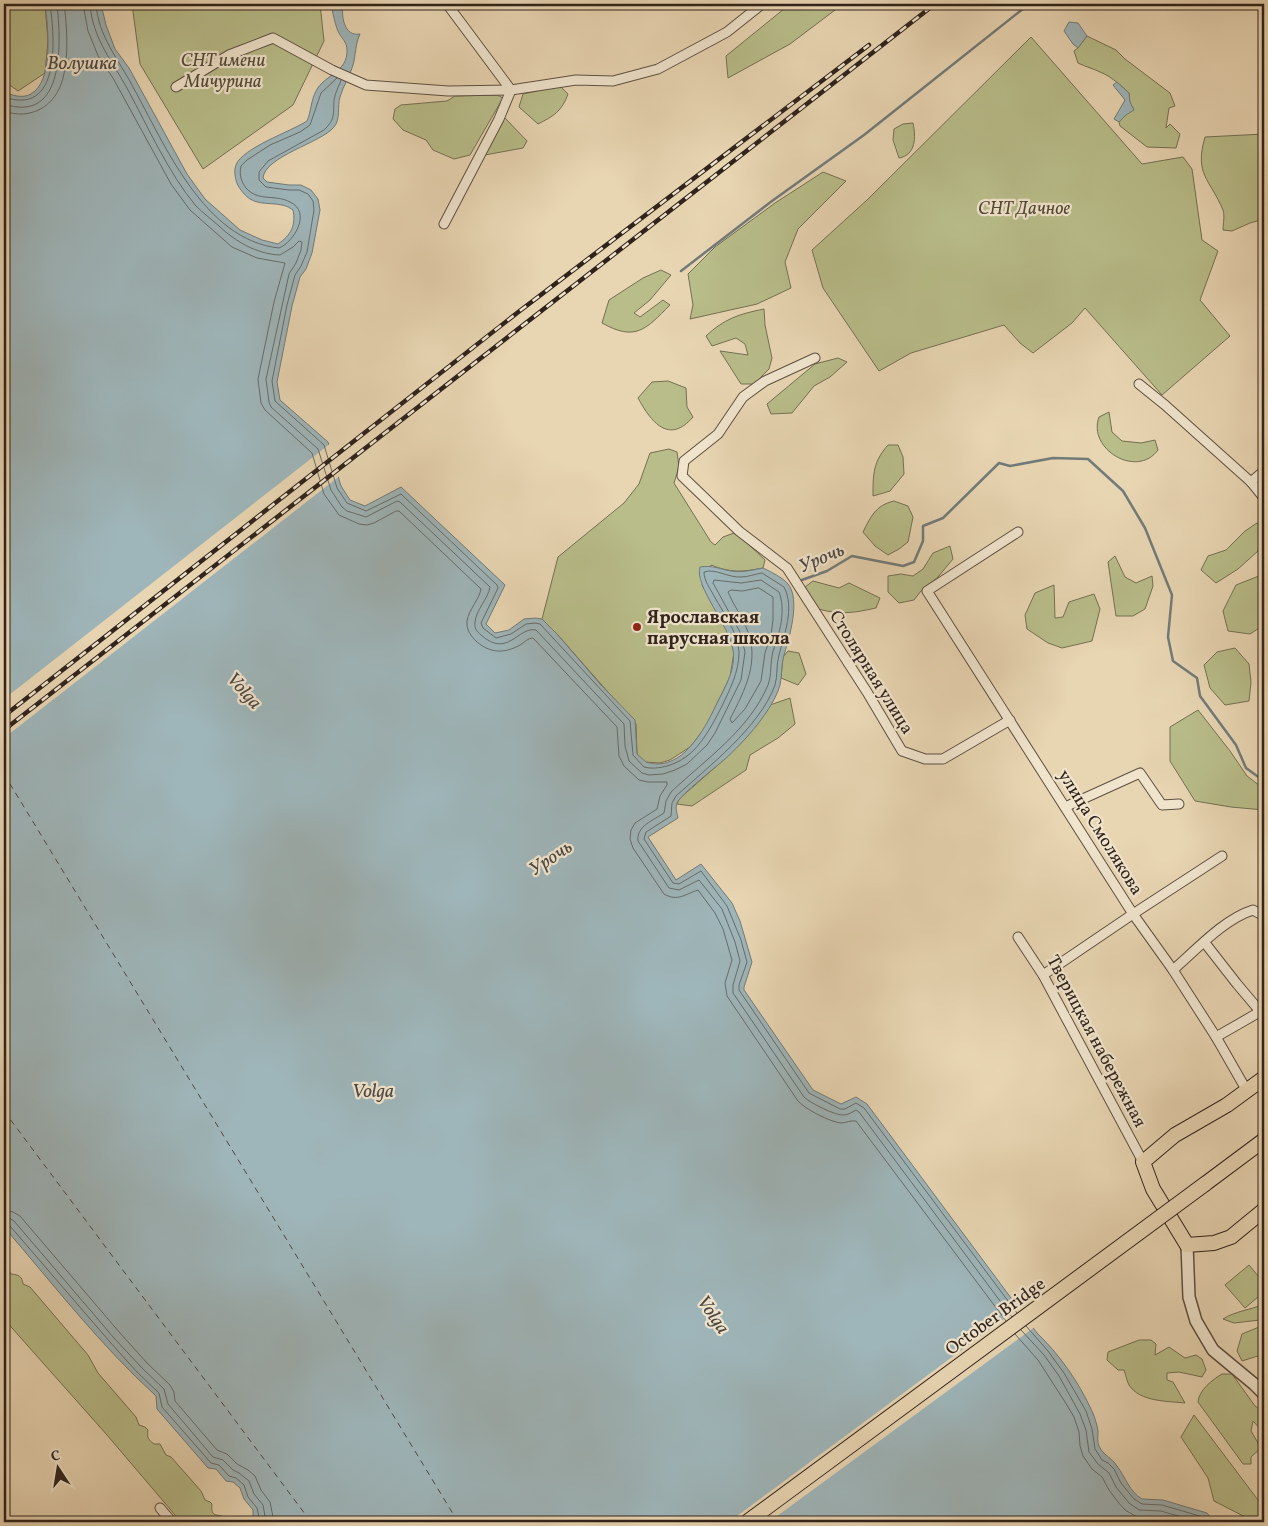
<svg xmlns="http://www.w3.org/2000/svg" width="1268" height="1526" font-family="Vollkorn,serif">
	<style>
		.green { fill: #b8bd8a; stroke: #747053 }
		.water { fill: #9eb5b9; stroke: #727b7a }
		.pier { fill: #e8d5b2 }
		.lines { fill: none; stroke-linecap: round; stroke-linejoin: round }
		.shore { stroke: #676c6a; stroke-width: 1 }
		.stream { stroke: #727b7a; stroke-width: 2.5 }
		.ferry { stroke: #4c4843; stroke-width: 1; stroke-dasharray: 6 5; stroke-linecap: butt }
		.minor-casing { stroke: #5e5042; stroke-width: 11 }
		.tertiary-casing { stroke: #5e5042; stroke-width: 14 }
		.primary-casing { stroke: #30231c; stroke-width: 16 }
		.minor { stroke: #f0e4cd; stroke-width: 9 }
		.tertiary { stroke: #f0e4cd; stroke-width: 11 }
		.primary { stroke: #e8d5b2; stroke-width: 14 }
		.rail-casing { stroke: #30231c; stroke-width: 4.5 }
		.rail { stroke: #f0e4cd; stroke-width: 2.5; stroke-dasharray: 8; stroke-linecap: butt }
		.primary-bridge-casing { stroke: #30231c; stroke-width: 16; stroke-linecap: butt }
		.primary-bridge { stroke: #e8d5b2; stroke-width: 14 }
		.poi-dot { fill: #8f2418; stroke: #f0e4cd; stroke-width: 2 }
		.labels { text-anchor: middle; stroke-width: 4.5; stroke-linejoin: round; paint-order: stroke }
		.park-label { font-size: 18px; font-style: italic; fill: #524a38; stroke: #f0e4cd }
		.poi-label { font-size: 18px; font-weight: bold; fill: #30231c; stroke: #f0e4cd; text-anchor: start }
		.street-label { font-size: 18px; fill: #30231c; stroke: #f0e4cd }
		.water-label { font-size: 19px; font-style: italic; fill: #4c4843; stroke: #f0e4cd }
	</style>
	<rect width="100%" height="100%" fill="#e8d5b2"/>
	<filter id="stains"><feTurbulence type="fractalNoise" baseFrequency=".004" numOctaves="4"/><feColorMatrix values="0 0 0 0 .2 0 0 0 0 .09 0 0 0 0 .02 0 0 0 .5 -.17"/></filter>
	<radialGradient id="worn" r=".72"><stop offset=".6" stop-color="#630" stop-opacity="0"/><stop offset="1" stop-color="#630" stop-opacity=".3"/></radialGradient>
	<g class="green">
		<path d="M4,4h41l3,37 -3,32 -27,18 -14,-10z"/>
		<path d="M132,4h188l4,37 -31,64 -90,64 -63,-105z"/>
		<path d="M790,4h53l-53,40 -62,34 -2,-22z"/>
		<path d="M1087,36l29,14 9,9 45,34 5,13 -6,2 -3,20 4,-4 10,10 -4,14 -29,-1 -27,-21 -1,-4c9,-9 11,-17 10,-29 -8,-7 -18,-17 -29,-21 -8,-4 -14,-5 -22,-9l-4,-12 4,-3z"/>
		<path d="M1031,37l111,127 41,-7 9,12 10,71 16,11 -18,49 30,36 -68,59 -77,-87 -13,15 -39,30 -13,-10 -16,-18 -93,28 -32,18 -56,-83 -11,-38 55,-50z"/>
		<path d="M560,86l8,8c-6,17 -14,22 -30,30l-19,-17 4,-13z"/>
		<path d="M497,95l6,3 -33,57 -16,4 -21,-9 -7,-10 -23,-10 -10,-11 2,-10 6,-4 46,-4 8,-5z"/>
		<path d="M504,117l23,24 -4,7 -38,7z"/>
		<path d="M913,123c3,14 3,32 -14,35l-6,-18 1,-11 9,-5z"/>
		<path d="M1264,134v52l-3,3 3,8v22l-14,4 -18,8 -9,-1c0,-6 2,-14 0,-20 -13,-31 -29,-35 -18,-73z"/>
		<path d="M823,172l23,9 -48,48 -13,33 6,26 -34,16 -67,15 3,-14 -5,-31 27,-27 60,-44z"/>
		<path d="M661,270l10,5 -21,25 -16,13 6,4 23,-17 7,5c-24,24 -34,37 -68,18l7,-23 34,-22z"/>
		<path d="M764,309l1,16 7,33 -3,11 -15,15h-13l-21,-33 28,4 -3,-11 -9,-6 -24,8 -6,-10c18,-17 33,-22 58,-27z"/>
		<path d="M838,358l9,4 -17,15 -16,9 -22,27 -21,1 -4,-10 48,-40z"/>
		<path d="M668,381l18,7 1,19 6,10c-24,28 -42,5 -55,-19l14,-16z"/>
		<path d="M1109,412l3,20 10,9 19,2 14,-3 3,10c-21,29 -71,-1 -59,-33z"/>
		<path d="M888,445h10l5,12 1,17 -14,17 -17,5c0,-22 0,-34 15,-51z"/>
		<path d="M669,449l8,3 2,15 -5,16 37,59 4,3 8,-8 11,-4 11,8 20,19 -2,8c-21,4 -32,5 -52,-3l-9,20 27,50 5,17 -4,25 -25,51 -15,19 -20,13 -10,3 -15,-1 -8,-8 -1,-30 -79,-90 -15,-15 16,-62 66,-54 15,-19 11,-31z"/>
		<path d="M894,501l14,5 5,11 -5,25 -9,7 -11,6 -13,-9 -12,-14c8,-16 13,-27 31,-31z"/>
		<path d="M1257,523l7,5 -6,23 -20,18 -22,14 -15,-13 7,-14 18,-6 19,-19z"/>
		<path d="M950,546l3,13 -15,18 -17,14 -7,9 -15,3 -11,-11v-16l13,-2 12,2 10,-7 10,-16z"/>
		<path d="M1115,556l10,21 11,6 16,-7 1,10 -8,23 -12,7h-17l-8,-54z"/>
		<path d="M1264,574v51l-14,9 -22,-3 -5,-20 13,-26z"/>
		<path d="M813,581l26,7 10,-5 31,15 -4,10c-23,5 -35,7 -58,1l-13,-22z"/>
		<path d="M1054,585l1,33 8,-1 6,-15 25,-8 6,15 -8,32 -30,7 -14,-5 -21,-14 -2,-14 10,-22z"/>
		<path d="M1235,648l14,16 2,18 -2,19 -24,4 -15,-17 -6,-23 13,-13z"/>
		<path d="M788,651l11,2 7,21 -8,11 -17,-7 2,-21z"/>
		<path d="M790,698l5,26 -17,14 -28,17 -4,15 -54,36 -15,-2 2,-5 48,-42 18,-18 25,-34z"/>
		<path d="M1198,710l32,41 17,25 17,13v21l-33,-3 -36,-6 -25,-40v-34z"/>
		<path d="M4,1260l4,1 -1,7 4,6c8,1 11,2 12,10l7,3 58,68 10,18 38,44 3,8 6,2 3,3c-1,7 0,10 6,14h6l6,11 5,2 30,34 4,9 5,2 2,2c-2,15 7,9 14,14v4h-45l-74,-87 -103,-116z"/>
		<path d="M1249,1265l15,18v9l-19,16 -20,-23z"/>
		<path d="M1264,1304v14l-4,2 -26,3 -11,-4c12,-8 28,-9 41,-15z"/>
		<path d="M1264,1325v29l-22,7 -5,-10 5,-17z"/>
		<path d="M1139,1340h12l5,4 -1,11 14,-8 16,11 11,-3 6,4 4,11 -4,7 -23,-5 -12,1v7l6,2 12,21c-18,-2 -45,-1 -56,-18 -2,-3 -3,-10 -5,-15h-6l-11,-10 1,-8z"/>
		<path d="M1222,1374h10l23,32 9,6v21l-11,-12 -2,10 10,17 -10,9v7h-8l-45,-62c1,-12 14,-22 24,-28z"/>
		<path d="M1194,1415l70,93v14h-9l-41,-21 -6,-23 -27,-41z"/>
	</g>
	<g class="water">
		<path d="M45,4h56l5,21 9,24 14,19 58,106 18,25 35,31 22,10 16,4c13,-9 18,-18 15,-34 -12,-10 -30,-3 -43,-11 -6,-4 -13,-13 -14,-19 -1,-4 -2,-10 0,-15 6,-17 56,-34 71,-44 4,-9 4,-21 9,-30 8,-16 32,-19 31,-41 0,-8 -5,-11 -8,-17 -3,-4 -7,-24 -8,-29h12c-2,12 1,33 17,30 -5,11 -4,20 -7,31 -3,11 -10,21 -13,32 -3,9 1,22 -6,30 -13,16 -69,29 -71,51l4,4 22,3h12l10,5 7,9 2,11 -8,43 -6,16 -6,8 -8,29 -15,76 3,18 48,42 13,44 9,14 15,6 36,-19 104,98 -19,39 9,9 14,-3 15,-11 11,-1 7,1 15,15 43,50 35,36 2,34 9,8c36,12 60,-35 72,-61 8,-15 18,-33 15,-51 -3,-24 -39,-64 -33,-83 14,-2 18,2 31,4 11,2 21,-1 32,-3 8,4 19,9 25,16 13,16 1,54 -4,71 -3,10 -2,21 -4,30 -7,25 -36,57 -55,74 -9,8 -44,35 -48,44 -2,5 0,9 1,15l-30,19 28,43 25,-16 31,39 8,18 12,41 -8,25v3l69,100 28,14 15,-7 11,7 170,229c22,21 41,48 54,76 3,6 6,15 7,22 0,5 -1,11 1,15 4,9 13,12 18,20 9,12 12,25 25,33l21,1 44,13 8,9h-958l-4,-4v-8l-9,-11 -4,-11 -7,-6 -7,-1 -10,-12 -8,-1 -51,-59 -1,-13c-56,-51 -103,-112 -152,-169v-1135c8,3 18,7 27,2 23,-13 17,-68 14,-90z"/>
		<path d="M1069,22l9,1 9,13 -9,12 -5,-4 -9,-13z"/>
		<path d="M1117,82l12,11 1,9 4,8 -8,5 -7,7 -5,-3 11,-19 -12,-15z"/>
	</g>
	<g class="pier">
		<path d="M331,443l10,32 -337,263v-39z"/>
		<path d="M1021,1306l15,20 -267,196h-40z"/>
	</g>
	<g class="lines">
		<g class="shore">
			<path d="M83,4l5,27 11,27 14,20 58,106 19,26 42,37 25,11 28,5 -11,39 -16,77 3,24 4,7 47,43 12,41 15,21 20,9 8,1 7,-2 22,-12h3l82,78c-2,11 -12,20 -14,32 -1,9 4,15 10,21 13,11 27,12 43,3 5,-3 8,-7 13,-7l84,89 2,29 5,10 15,14 9,2h19v3l-7,11 -3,13 -22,14 -4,7 -1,9 3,9 31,46c14,8 21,0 34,-4l17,23 8,16 9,31 -7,23 2,13 71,105c7,8 32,21 43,22 5,0 10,-3 15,-2l150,200"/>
			<path d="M90,4c2,34 23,58 38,86 20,37 41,84 68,116 7,7 15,13 23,20 16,15 37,28 61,29l13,-8 6,-6 3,1 -1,8 -5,13 -7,11 -23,105 3,23 2,5 47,42 13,41 11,17 5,4 19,6 31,-16 3,1 90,85c-2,12 -14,23 -15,35 -1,6 2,10 6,13 27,24 37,-9 55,-5l88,94 1,22 4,15 13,12 7,2 14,-1 12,-4 12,-6 20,-19 8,-12 26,-53 4,-28 -5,-20 -27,-49 1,-3 27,3 20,-3 18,12c7,18 1,41 -6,59 -3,11 -1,23 -5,34 -19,45 -62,74 -97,107l-5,9 -2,12c-10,7 -28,13 -26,28l31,47 10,2 20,-10 23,29 13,33 5,19 -7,24v8l71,104c6,6 32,19 40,18 4,0 8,-3 12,-5l3,2 153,205"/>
			<path d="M96,4c2,32 23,56 37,83 32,58 71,153 146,161 15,-6 33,-36 11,-46 -14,-8 -32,0 -44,-14 -5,-7 -7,-13 -5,-22l6,-6 23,-15 30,-13 10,-7 11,-32 16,-15"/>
			<path d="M341,80c-2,6 -6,13 -7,20 -1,13 2,19 -10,30l-56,31 -9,11v8l7,7 23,3h10l9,4 5,7 1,9 -7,42 -6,14 -6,9 -8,30 -15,76 3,20 49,44 13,43 10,15 19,8 35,-17 96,91 1,3 -17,35 2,5 13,10 15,-4 15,-10 9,-1 5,1 90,97 3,34 11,12c8,2 15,1 23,-1 29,-8 42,-35 55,-60 8,-17 17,-34 17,-54 -1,-19 -16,-40 -25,-56 -4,-8 -10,-15 -10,-24 11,-4 25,6 37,5 7,0 14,-3 21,-4l22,14c11,21 0,48 -5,68 -3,10 -1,20 -4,30 -15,42 -67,82 -99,111l-4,7 -1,13 -25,16 -2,7 29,44 6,1 22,-13 26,35 14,34 6,22 -8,23v5l70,103 31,16h5l11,-6 8,5 153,205"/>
			<path d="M4,97c57,20 51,-58 46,-93"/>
			<path d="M4,104c62,21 57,-63 53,-100"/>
			<path d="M4,111c27,10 52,-5 59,-33 6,-21 4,-53 1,-74"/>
			<path d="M759,588l14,9v23l-2,15 -6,18 -4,28 -16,28 -13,14 -2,-4c15,-29 31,-59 16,-92 -5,-12 -13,-23 -18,-35l3,-2 11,1z"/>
			<path d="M4,1210l9,2 7,4 100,117 27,30 23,22 4,7 1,9 42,49 10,4 10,10 11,6 7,6 6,14 9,12 4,20"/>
			<path d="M4,1218h5l5,3 100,117 28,30 22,21 4,15 45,53 10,3 10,10 6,3 10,8 5,13 9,11 3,17"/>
			<path d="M4,1224l6,2 100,116 27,30 22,21 3,14 49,56 8,2 10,11 7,2 8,7 4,12 9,11 3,14"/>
			<path d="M1026,1326l22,25 16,22 22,38 6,18 3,20 7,11 6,3 6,6 7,14 13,16 8,5 20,1 41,12 5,5"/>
			<path d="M1021,1330l23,25 15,21 21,38 6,16 3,22 9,12 11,9 7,14 13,16 10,7 22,1 38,11"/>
			<path d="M1015,1334l23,26 27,42 9,15 5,15 1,14 3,10 9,13 10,8 7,13 9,12 7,8 12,7 23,1 12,4"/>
		</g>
		<g class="stream">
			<path d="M681,271l91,-70 92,-66 165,-131"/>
			<path d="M799,581l28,-10 25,-15 51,10 11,-4 9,-21v-15l20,-8 56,-55 11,3 43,-8 35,1 35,32 22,37 27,67 -4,42 5,24 24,17 3,18 36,49 10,23 18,13"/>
		</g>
		<g class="ferry">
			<path d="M4,774l454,748"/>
			<path d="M4,1111l307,411"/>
		</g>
		<defs>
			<g id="minor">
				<path d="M176,87l53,-32 44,-17 59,32 34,15 82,6 63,-1 65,-10 37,1 45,-12 69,-37 35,-28"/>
				<path d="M444,224l55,-105 12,-29 -64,-86"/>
				<path d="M815,358l-50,23 -22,16 -25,37 -34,27 -2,15 57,55 48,37 80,124 35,59 23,8h18l67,-39"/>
				<path d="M1139,384l26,21 86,77 13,16"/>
				<path d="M1251,482l13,-11"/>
				<path d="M1018,532l-91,59 206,323 40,56 43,67 31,54"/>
				<path d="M1065,807l75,-34 22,32 17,-1"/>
				<path d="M1018,937l25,38 100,187"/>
				<path d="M1205,943l32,41 27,32"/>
				<path d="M1173,970c23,-20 51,-51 80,-60l11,6"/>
				<path d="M1043,975l90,-61 89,-58"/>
				<path d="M1216,1037l40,-23 3,-4"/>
				<path d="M160,1508l12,14"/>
			</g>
			<path id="tertiary" d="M1187,1245l2,52 7,24 17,29 41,34 10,10"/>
			<g id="primary">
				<path d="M1264,1078l-37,27 -52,30 -32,27 10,27 34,56 27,-2 17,-6 33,-27"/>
				<path d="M1205,1184l59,-44"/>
			</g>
		</defs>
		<use href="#minor" class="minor-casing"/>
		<use href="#tertiary" class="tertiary-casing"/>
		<use href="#primary" class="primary-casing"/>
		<use href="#minor" class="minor"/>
		<use href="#tertiary" class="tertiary"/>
		<use href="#primary" class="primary"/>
		<defs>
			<g id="rail">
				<path d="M4,716l513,-403 352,-268"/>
				<path d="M4,730l931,-726"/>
			</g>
		</defs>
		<use href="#rail" class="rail-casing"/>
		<use href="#rail" class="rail"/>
		<defs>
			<path id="primary-bridge" d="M747,1522l458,-338"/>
		</defs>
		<use href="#primary-bridge" class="primary-bridge-casing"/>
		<use href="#primary-bridge" class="primary-bridge"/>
	</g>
	<circle class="poi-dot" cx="637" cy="627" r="5"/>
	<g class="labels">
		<g class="park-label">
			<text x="223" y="66">СНТ имени<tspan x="223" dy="21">Мичурина</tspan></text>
			<text x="1024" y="214">СНТ Дачное</text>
		</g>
		<g class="poi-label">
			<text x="647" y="623">Ярославская<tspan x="647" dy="21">парусная школа</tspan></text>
		</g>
		<g class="street-label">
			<text transform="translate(872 672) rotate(58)" y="6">Столярная улица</text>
			<text transform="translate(1101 832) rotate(58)" y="6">улица Смолякова</text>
			<text transform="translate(1097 1041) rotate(62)" y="6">Тверицкая набережная</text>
			<text transform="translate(995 1316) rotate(-36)" y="6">October Bridge</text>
		</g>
		<g class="water-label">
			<text x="82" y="69">Волушка</text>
			<text transform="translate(821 557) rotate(-23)" y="7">Урочь</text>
			<text transform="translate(245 690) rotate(48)" y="7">Volga</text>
			<text transform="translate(550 857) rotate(-34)" y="7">Урочь</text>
			<text x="373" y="1097">Volga</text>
			<text transform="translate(714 1314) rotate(56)" y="7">Volga</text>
		</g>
	</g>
	<rect width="1268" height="1526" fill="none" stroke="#e8d5b2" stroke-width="20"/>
	<rect x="5" y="5" width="1258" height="1516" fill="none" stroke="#30231c" stroke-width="2.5"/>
	<rect x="10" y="10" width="1248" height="1506" fill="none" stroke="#30231c"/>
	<g transform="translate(58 1468) rotate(348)" stroke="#f0e4cd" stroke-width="4" paint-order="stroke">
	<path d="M0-4L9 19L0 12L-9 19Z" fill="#30231c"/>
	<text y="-8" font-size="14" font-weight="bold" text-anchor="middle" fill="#30231c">С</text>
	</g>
	<rect width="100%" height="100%" filter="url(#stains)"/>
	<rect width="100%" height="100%" fill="url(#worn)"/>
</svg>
